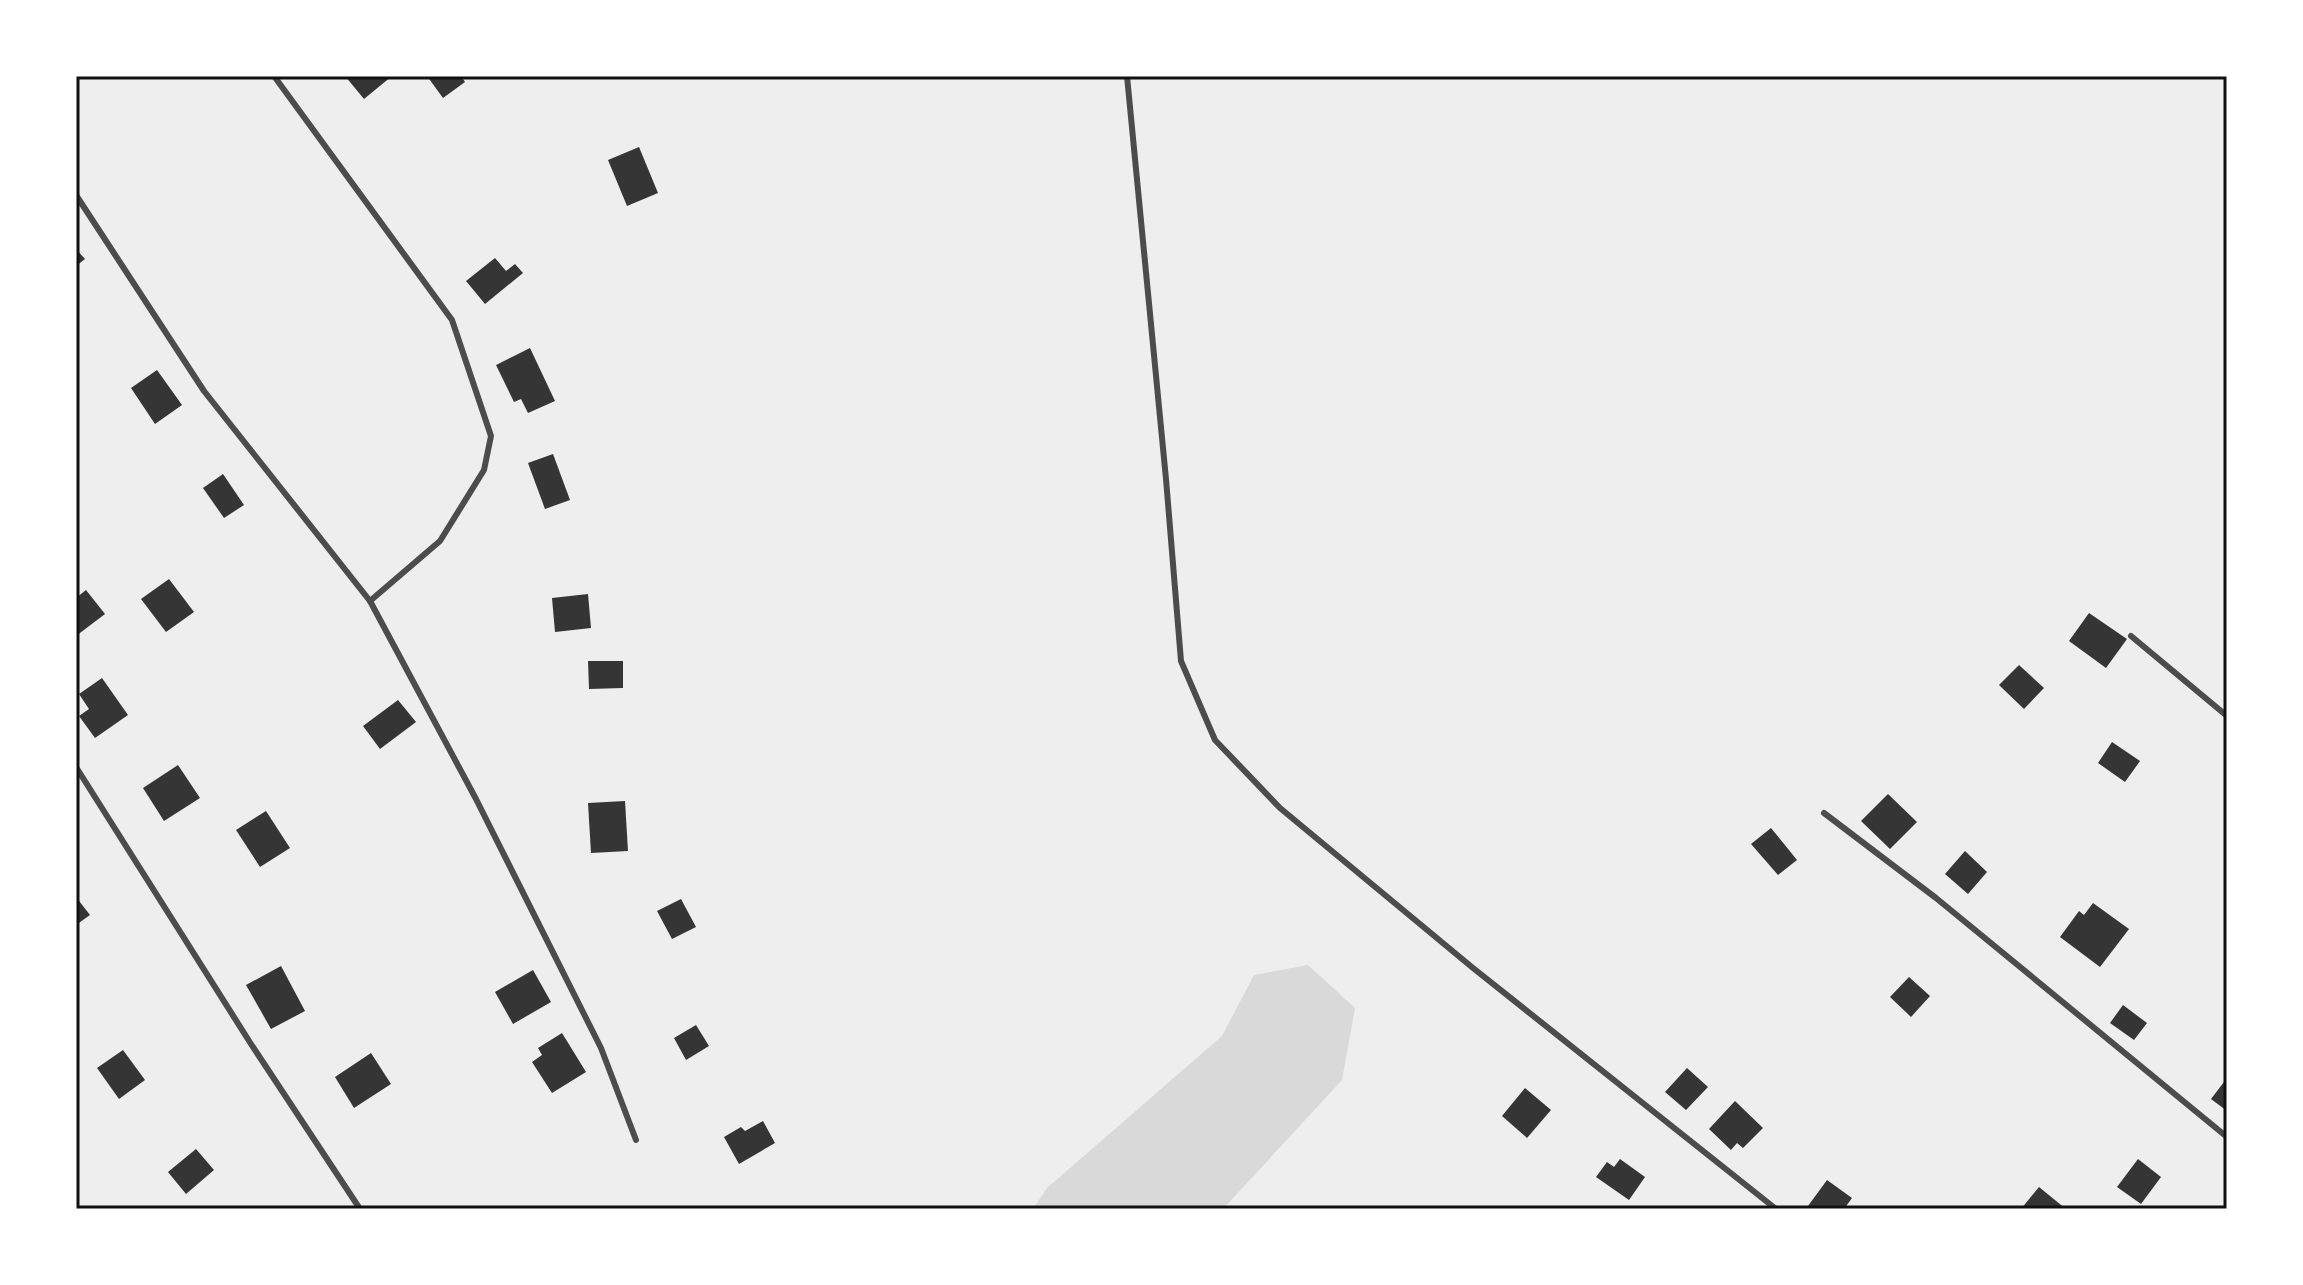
<svg xmlns="http://www.w3.org/2000/svg" width="2303" height="1285" font-family="Bitter,serif">
	<style>
		.green { fill: #eee }
		.water { fill: #d9d9d9 }
		.building { fill: #353535 }
		.lines { fill: none; stroke-linecap: round; stroke-linejoin: round }
		.service { stroke: #4c4c4c; stroke-width: 6 }
		.neatline { fill: none; stroke: #111; stroke-width: 3 }
	</style>
	<rect width="100%" height="100%" fill="#fff"/>
	<rect class="green" x="76" y="76" width="2151" height="1133"/>
	<path class="water" d="M1308,965l47,43 -13,72 -119,129h-190l14,-21 175,-152 32,-61z"/>
	<g class="building">
		<path d="M345,76h47l-28,23z"/>
		<path d="M427,76h34l4,6 -22,16z"/>
		<path d="M639,147l19,46 -31,13 -19,-46z"/>
		<path d="M76,249l9,10 -9,7z"/>
		<path d="M495,258l11,13 9,-7 8,9 -38,31 -19,-23z"/>
		<path d="M530,348l25,53 -27,12 -7,-14 -7,3 -18,-37z"/>
		<path d="M157,370l25,35 -27,19 -24,-36z"/>
		<path d="M553,454l17,46 -25,9 -17,-46z"/>
		<path d="M223,474l21,31 -20,13 -21,-30z"/>
		<path d="M169,579l25,33 -28,20 -25,-33z"/>
		<path d="M86,590l19,24 -29,22v-38z"/>
		<path d="M588,594l3,34 -36,4 -3,-34z"/>
		<path d="M2089,613l38,26 -21,29 -37,-27z"/>
		<path d="M588,661h35v27l-34,1z"/>
		<path d="M2019,665l25,23 -20,21 -25,-24z"/>
		<path d="M102,678l26,37 -33,23 -16,-22 10,-7 -10,-15z"/>
		<path d="M398,700l18,22 -36,27 -17,-23z"/>
		<path d="M2112,742l28,19 -15,21 -27,-19z"/>
		<path d="M178,765l22,33 -36,23 -21,-33z"/>
		<path d="M1888,794l29,28 -27,27 -29,-28z"/>
		<path d="M625,801l3,50 -37,2 -3,-50z"/>
		<path d="M266,811l24,37 -30,19 -24,-37z"/>
		<path d="M1771,828l26,32 -19,15 -27,-31z"/>
		<path d="M1965,851l22,21 -19,22 -23,-20z"/>
		<path d="M76,897l14,18 -14,10z"/>
		<path d="M681,899l15,28 -24,12 -15,-28z"/>
		<path d="M2093,903l36,26 -29,38 -40,-30 19,-26 5,4z"/>
		<path d="M281,966l24,45 -34,18 -25,-44z"/>
		<path d="M533,970l18,32 -38,22 -18,-32z"/>
		<path d="M1909,977l21,19 -19,21 -21,-20z"/>
		<path d="M2123,1005l24,18 -13,17 -24,-17z"/>
		<path d="M696,1025l13,21 -23,14 -12,-22z"/>
		<path d="M562,1033l24,39 -34,21 -20,-31 10,-7 -4,-7z"/>
		<path d="M123,1050l22,30 -26,19 -22,-31z"/>
		<path d="M371,1053l20,31 -37,24 -19,-31z"/>
		<path d="M1687,1068l21,19 -22,23 -21,-18z"/>
		<path d="M2227,1078v33l-16,-12z"/>
		<path d="M1525,1088l26,22 -24,28 -25,-22z"/>
		<path d="M1735,1101l28,27 -20,20 -6,-5 -6,7 -22,-21z"/>
		<path d="M763,1121l12,22 -36,21 -15,-27 17,-10 4,4z"/>
		<path d="M196,1149l18,21 -28,24 -18,-22z"/>
		<path d="M1620,1159l25,18 -16,23 -33,-23 11,-15 7,5z"/>
		<path d="M2138,1159l23,18 -20,27 -24,-17z"/>
		<path d="M1827,1180l25,18 -8,11h-32l-4,-3z"/>
		<path d="M2039,1187l27,22h-45z"/>
	</g>
	<g class="lines">
		<g class="service">
			<path d="M274,76l178,244 39,116 -7,34 -44,71 -70,60"/>
			<path d="M1127,76l39,403 15,182 34,79 65,68 193,160 303,241"/>
			<path d="M76,195l128,196 166,210 106,198 125,249 35,92"/>
			<path d="M2131,636l96,80"/>
			<path d="M76,767l175,277 109,165"/>
			<path d="M1824,813l112,85 291,239"/>
		</g>
	</g>
	<rect width="2303" height="1285" fill="none" stroke="#ffffff" stroke-width="156"/>
	<rect x="78" y="78" width="2147" height="1129" class="neatline"/>
</svg>
